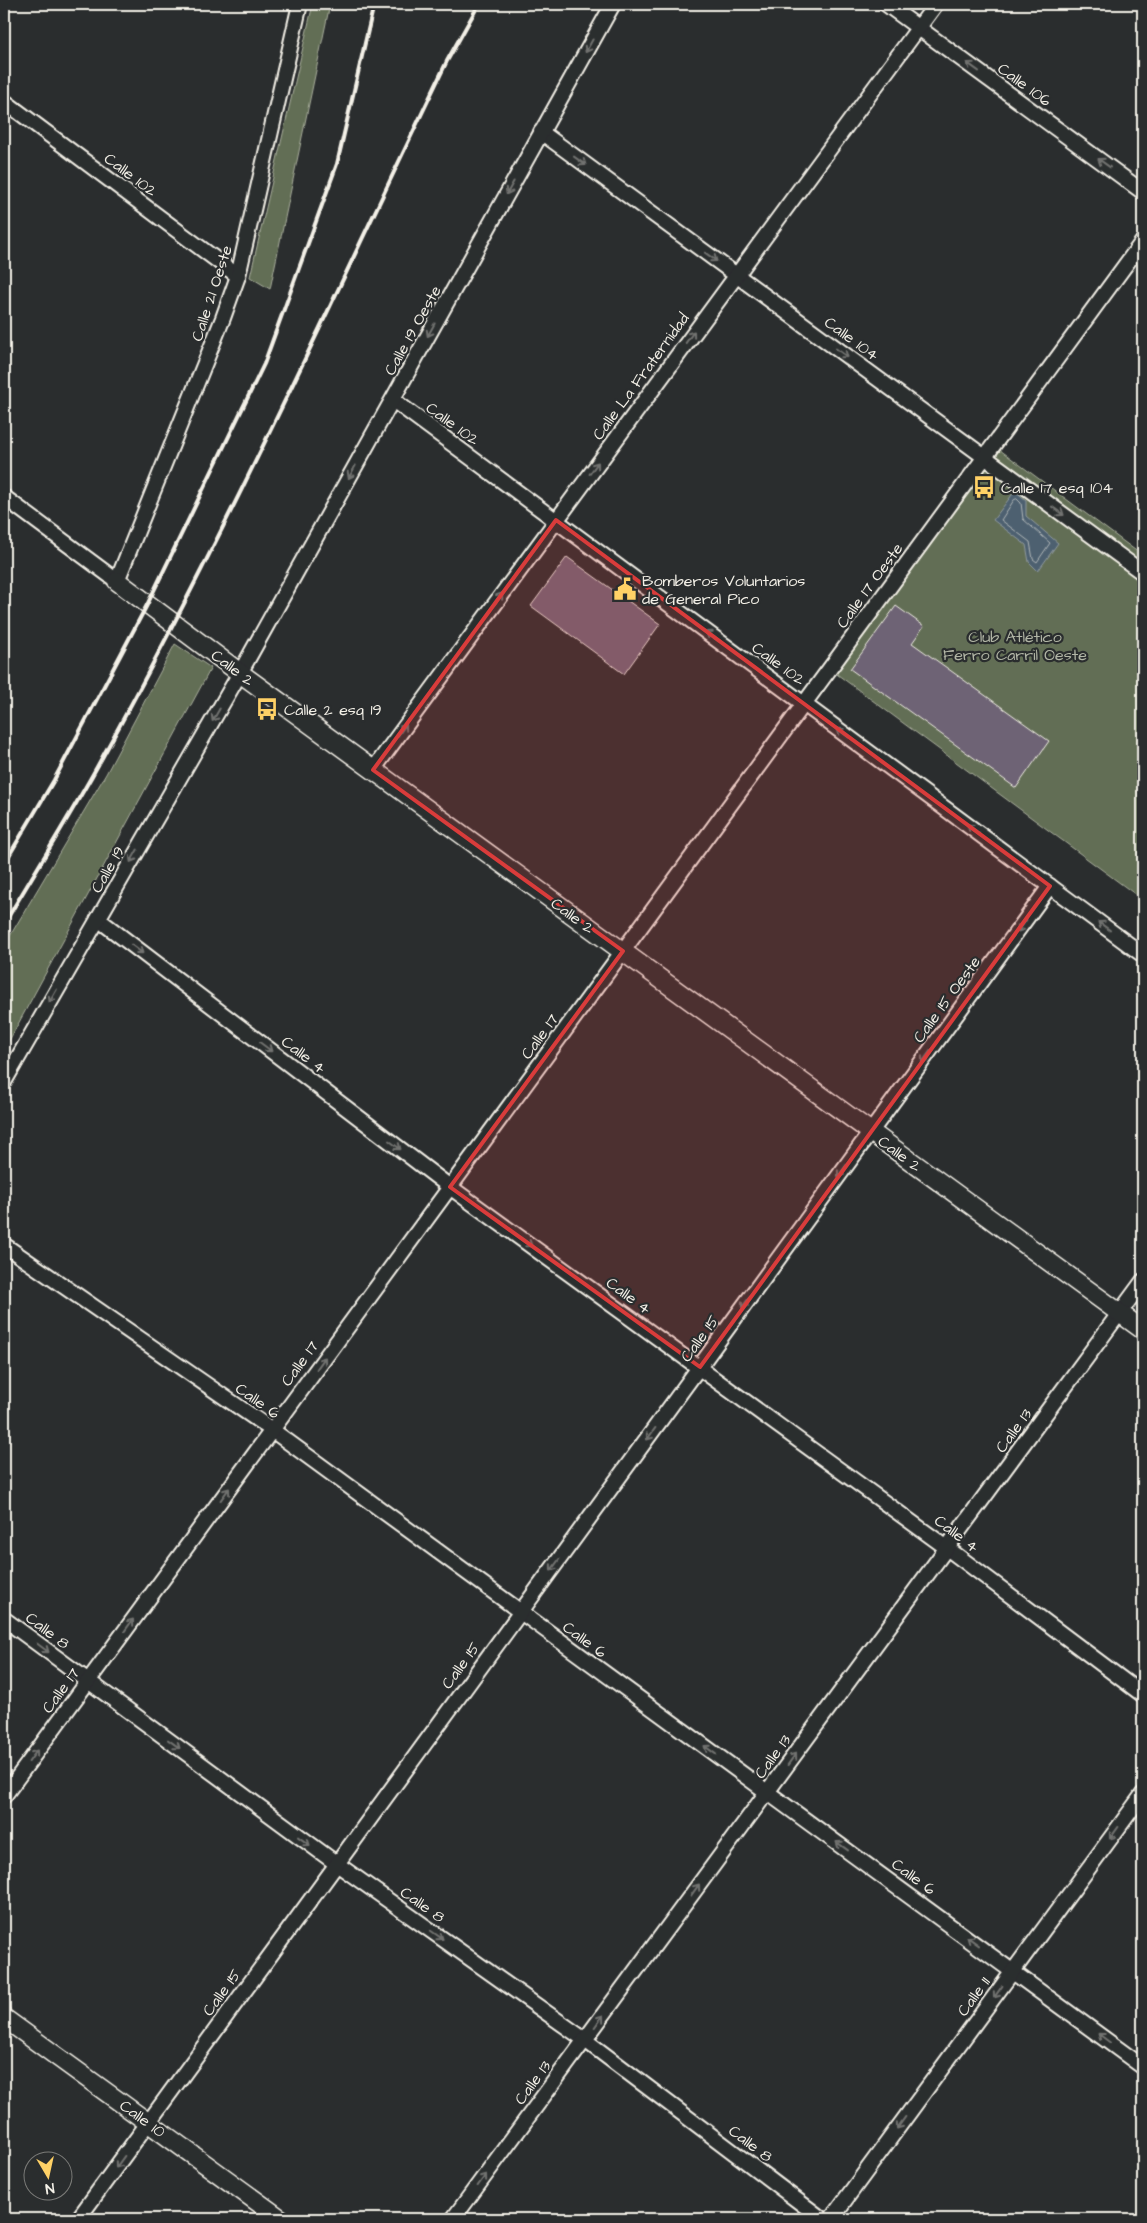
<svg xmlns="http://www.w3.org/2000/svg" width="1147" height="2223" font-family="'Architects Daughter',sans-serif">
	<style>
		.green { fill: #626e55; stroke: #abb09e }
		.water { fill: #4d6070; stroke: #909aa0 }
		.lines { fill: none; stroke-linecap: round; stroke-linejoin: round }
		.shore { stroke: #b1b7b8; stroke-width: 1 }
		.building { fill: #6e6474; stroke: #f4f1e8 }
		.minor-casing { stroke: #f4f1e8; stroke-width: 18 }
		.tertiary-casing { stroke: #f4f1e8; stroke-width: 21 }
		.minor { stroke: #2a2d2e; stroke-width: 14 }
		.tertiary { stroke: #2a2d2e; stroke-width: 18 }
		.rail { stroke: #f4f1e8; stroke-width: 4 }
		.oneway { stroke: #71726f }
		.marked { fill: #d93c3b; fill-opacity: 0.2; stroke: #d93c3b; stroke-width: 4; stroke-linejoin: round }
		.labels { text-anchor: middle; stroke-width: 4.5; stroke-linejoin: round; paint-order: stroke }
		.street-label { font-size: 16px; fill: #f4f1e8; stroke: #2a2d2e }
		.poi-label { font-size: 16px; fill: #f4f1e8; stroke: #2a2d2e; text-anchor: start }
		.park-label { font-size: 16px; fill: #b2b6a6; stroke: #2a2d2e }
	</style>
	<rect width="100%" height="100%" fill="#2a2d2e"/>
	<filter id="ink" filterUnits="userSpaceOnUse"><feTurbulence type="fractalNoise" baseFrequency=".02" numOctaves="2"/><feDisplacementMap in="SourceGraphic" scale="10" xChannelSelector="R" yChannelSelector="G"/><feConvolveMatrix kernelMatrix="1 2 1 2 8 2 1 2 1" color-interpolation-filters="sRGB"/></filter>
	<g filter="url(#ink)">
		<g class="green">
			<path d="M313,4h17l-60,285 -20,-12z"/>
			<path d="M1000,450l143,106v344l-309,-228z"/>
			<path d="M175,644l36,24 -207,382v-104l102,-172z"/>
		</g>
		<path class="water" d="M1015,491l11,9v16l32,27 -20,28 -9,-9 -3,-17 -33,-25z"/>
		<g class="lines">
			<path class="shore" d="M1017,499l4,4 2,16 27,24 -13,19 -4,-3 -3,-17 -29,-22 13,-20z"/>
		</g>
		<g class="building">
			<path d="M567,557l93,67 -36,50 -93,-68z"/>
			<path d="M896,606l28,20 -12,17 137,98 -33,47 -166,-119z"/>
		</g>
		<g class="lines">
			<defs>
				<g id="minor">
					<path d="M886,4l257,188"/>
					<path d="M4,101l234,175"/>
					<path d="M541,132l602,441"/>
					<path d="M393,400l750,555"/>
					<path d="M4,497l113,84 106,-263 15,-42 62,-272"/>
					<path d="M373,770l563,-766"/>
					<path d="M98,919l352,268 497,361 196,147"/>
					<path d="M4,1082l236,-409 373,-669"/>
					<path d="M4,1245l268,185 871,637"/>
					<path d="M4,1619l333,245 248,176 237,179"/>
					<path d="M4,1796l1139,-1555"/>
					<path d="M78,2219l972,-1333"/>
					<path d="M453,2219l690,-938"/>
					<path d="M831,2219l312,-425"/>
				</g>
				<g id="tertiary">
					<path d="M117,581l123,92 903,657"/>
					<path d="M4,2018l277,201"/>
				</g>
			</defs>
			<use href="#minor" class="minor-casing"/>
			<use href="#tertiary" class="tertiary-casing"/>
			<use href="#minor" class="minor"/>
			<use href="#tertiary" class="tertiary"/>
			<g class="rail">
				<path d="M4,864l50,-84 93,-175 117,-241 73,-200 37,-160"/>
				<path d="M4,924c33,-56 68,-111 99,-168 125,-226 232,-462 344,-695l32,-57"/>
			</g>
		</g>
		<defs><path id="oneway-shaft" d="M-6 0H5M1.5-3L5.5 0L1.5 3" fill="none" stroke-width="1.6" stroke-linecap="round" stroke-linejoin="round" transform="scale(1.25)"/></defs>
		<g class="oneway">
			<use href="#oneway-shaft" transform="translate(589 46) rotate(119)"/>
			<use href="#oneway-shaft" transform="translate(973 67) rotate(-144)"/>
			<use href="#oneway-shaft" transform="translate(580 161) rotate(36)"/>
			<use href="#oneway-shaft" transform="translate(1104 163) rotate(-144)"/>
			<use href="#oneway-shaft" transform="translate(510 188) rotate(119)"/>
			<use href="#oneway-shaft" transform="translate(711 257) rotate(36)"/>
			<use href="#oneway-shaft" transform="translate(431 330) rotate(119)"/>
			<use href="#oneway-shaft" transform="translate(690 337) rotate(-54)"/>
			<use href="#oneway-shaft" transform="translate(842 353) rotate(36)"/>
			<use href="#oneway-shaft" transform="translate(594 468) rotate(-54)"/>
			<use href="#oneway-shaft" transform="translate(352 472) rotate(119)"/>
			<use href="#oneway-shaft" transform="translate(1058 511) rotate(36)"/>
			<use href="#oneway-shaft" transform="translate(498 599) rotate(-54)"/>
			<use href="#oneway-shaft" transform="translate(712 636) rotate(-144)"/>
			<use href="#oneway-shaft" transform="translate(216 715) rotate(120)"/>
			<use href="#oneway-shaft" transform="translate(402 730) rotate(-54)"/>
			<use href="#oneway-shaft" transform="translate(843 733) rotate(-143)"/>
			<use href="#oneway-shaft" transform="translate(973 829) rotate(-143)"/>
			<use href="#oneway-shaft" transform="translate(134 856) rotate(120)"/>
			<use href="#oneway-shaft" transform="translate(1022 926) rotate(126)"/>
			<use href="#oneway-shaft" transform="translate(1104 926) rotate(-144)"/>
			<use href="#oneway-shaft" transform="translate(137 949) rotate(37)"/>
			<use href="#oneway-shaft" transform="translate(53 996) rotate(120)"/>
			<use href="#oneway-shaft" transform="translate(266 1047) rotate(37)"/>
			<use href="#oneway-shaft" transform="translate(926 1057) rotate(126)"/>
			<use href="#oneway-shaft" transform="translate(395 1145) rotate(37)"/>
			<use href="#oneway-shaft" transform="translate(842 1171) rotate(126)"/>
			<use href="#oneway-shaft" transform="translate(526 1242) rotate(36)"/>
			<use href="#oneway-shaft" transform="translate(746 1302) rotate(126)"/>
			<use href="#oneway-shaft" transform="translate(321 1363) rotate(-54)"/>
			<use href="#oneway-shaft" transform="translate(651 1434) rotate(126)"/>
			<use href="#oneway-shaft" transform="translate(225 1494) rotate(-54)"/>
			<use href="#oneway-shaft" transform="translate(555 1565) rotate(126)"/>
			<use href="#oneway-shaft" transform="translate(129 1625) rotate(-54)"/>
			<use href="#oneway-shaft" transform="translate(43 1648) rotate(37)"/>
			<use href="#oneway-shaft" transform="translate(174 1744) rotate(36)"/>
			<use href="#oneway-shaft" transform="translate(710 1750) rotate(-144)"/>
			<use href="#oneway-shaft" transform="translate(33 1756) rotate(-54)"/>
			<use href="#oneway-shaft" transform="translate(792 1759) rotate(-54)"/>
			<use href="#oneway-shaft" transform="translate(1114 1833) rotate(126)"/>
			<use href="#oneway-shaft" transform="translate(304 1841) rotate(36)"/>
			<use href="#oneway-shaft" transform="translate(842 1846) rotate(-144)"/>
			<use href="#oneway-shaft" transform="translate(695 1890) rotate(-54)"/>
			<use href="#oneway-shaft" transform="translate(437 1935) rotate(35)"/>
			<use href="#oneway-shaft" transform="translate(973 1941) rotate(-144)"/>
			<use href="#oneway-shaft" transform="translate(998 1992) rotate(126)"/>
			<use href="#oneway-shaft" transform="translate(599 2021) rotate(-54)"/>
			<use href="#oneway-shaft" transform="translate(1104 2038) rotate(-143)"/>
			<use href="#oneway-shaft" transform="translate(901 2123) rotate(126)"/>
			<use href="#oneway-shaft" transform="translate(120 2162) rotate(126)"/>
			<use href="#oneway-shaft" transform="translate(482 2180) rotate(-54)"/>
		</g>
	</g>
	<path class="marked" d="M556,520l494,366 -350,481 -250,-180 173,-236 -250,-181z"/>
	<defs>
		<symbol id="bus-bare" viewBox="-9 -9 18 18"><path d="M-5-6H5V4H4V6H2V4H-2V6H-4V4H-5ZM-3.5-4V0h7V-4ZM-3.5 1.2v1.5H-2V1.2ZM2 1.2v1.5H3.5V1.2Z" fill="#ffd166" stroke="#2a2d2e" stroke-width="2.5" paint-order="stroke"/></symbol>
		<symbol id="civic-bare" viewBox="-9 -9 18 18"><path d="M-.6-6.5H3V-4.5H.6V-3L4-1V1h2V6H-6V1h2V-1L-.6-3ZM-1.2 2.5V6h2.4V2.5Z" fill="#ffd166" stroke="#2a2d2e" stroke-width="2.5" paint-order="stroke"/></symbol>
	</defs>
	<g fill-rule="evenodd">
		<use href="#bus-bare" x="968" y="471" width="32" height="32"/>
		<use href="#civic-bare" x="609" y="573" width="32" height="32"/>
		<use href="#bus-bare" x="251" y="693" width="32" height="32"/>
	</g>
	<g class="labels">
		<g class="street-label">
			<text transform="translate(1025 84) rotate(36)" y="6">Calle 106</text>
			<text transform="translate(131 174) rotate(37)" y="6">Calle 102</text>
			<text transform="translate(211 293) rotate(-72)" y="6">Calle 21 Oeste</text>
			<text transform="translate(412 330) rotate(-61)" y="6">Calle 19 Oeste</text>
			<text transform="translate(852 338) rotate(36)" y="6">Calle 104</text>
			<text transform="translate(640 376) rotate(-54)" y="6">Calle La Fraternidad</text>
			<text transform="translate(453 423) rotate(36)" y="6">Calle 102</text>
			<text transform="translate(869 585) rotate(-54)" y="6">Calle 17 Oeste</text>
			<text transform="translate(779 663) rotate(36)" y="6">Calle 102</text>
			<text transform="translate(233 667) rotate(37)" y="6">Calle 2</text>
			<text transform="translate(107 869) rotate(-60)" y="6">Calle 19</text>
			<text transform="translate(573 915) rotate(36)" y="6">Calle 2</text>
			<text transform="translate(946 999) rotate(-54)" y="6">Calle 15 Oeste</text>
			<text transform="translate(539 1036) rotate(-54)" y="6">Calle 17</text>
			<text transform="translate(304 1054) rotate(37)" y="6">Calle 4</text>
			<text transform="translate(900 1153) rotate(36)" y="6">Calle 2</text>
			<text transform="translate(629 1295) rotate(36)" y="6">Calle 4</text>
			<text transform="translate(699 1338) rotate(-54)" y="6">Calle 15</text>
			<text transform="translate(299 1363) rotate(-54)" y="6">Calle 17</text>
			<text transform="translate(258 1400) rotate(35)" y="6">Calle 6</text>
			<text transform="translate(1013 1430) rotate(-54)" y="6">Calle 13</text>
			<text transform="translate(957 1533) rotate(37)" y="6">Calle 4</text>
			<text transform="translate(48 1630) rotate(37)" y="6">Calle 8</text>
			<text transform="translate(585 1639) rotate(36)" y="6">Calle 6</text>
			<text transform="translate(460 1665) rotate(-54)" y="6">Calle 15</text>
			<text transform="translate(60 1690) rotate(-54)" y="6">Calle 17</text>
			<text transform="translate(772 1756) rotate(-54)" y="6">Calle 13</text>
			<text transform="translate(914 1876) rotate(36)" y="6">Calle 6</text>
			<text transform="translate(423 1904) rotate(35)" y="6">Calle 8</text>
			<text transform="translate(221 1992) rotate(-54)" y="6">Calle 15</text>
			<text transform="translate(973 1996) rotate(-54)" y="6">Calle 11</text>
			<text transform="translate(532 2082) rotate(-54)" y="6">Calle 13</text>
			<text transform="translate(143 2118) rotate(36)" y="6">Calle 10</text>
			<text transform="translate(751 2143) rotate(37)" y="6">Calle 8</text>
		</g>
		<g class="poi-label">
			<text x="1001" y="493">Calle 17 esq 104</text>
			<text x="642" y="586">Bomberos Voluntarios<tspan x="642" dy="18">de General Pico</tspan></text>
			<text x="284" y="715">Calle 2 esq 19</text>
		</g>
		<g class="park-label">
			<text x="1015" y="642">Club Atlético<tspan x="1015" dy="18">Ferro Carril Oeste</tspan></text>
		</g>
	</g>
	<rect width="1147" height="2223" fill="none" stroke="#2a2d2e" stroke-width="20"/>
	<rect x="10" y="10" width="1127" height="2203" fill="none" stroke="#f4f1e8" stroke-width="2" filter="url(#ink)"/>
	<g transform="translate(48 2176) rotate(171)"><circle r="24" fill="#2a2d2e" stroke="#7b7b78"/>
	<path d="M0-4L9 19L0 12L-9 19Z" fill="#ffd166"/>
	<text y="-8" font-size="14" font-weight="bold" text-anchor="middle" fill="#f4f1e8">N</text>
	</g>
</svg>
